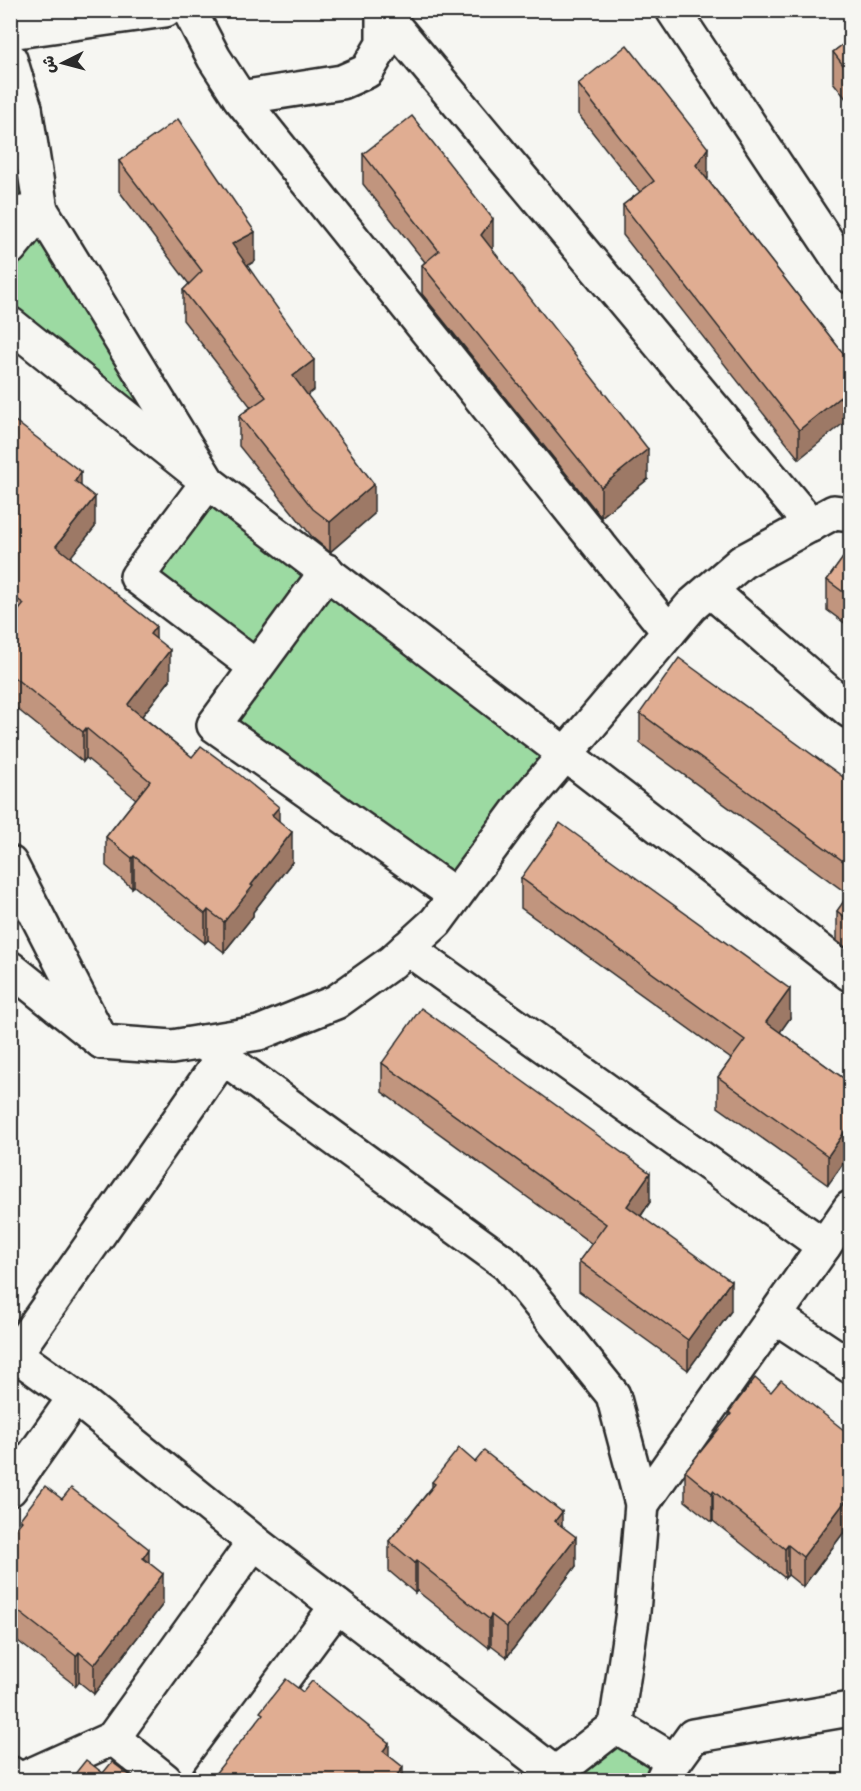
<svg xmlns="http://www.w3.org/2000/svg" width="861" height="1791" font-family="Mali,'Playpen Sans Arabic',sans-serif">
	<style>
		.green { fill: #9cdaa2; stroke: #648266; stroke-width: 1.5 }
		.lines { fill: none; stroke-linecap: round; stroke-linejoin: round }
		.minor-casing { stroke: #2b2b2b; stroke-width: 38 }
		.minor { stroke: #f6f6f2; stroke-width: 33 }
		.wall { fill: #c1957e; stroke: #2b2b2b; stroke-width: 1.5 }
		.shaded-wall { fill: #9d7966; stroke: #2b2b2b; stroke-width: 1.5 }
		.building { fill: #e0ad92; stroke: #2b2b2b; stroke-width: 1.5 }
	</style>
	<rect width="100%" height="100%" fill="#f6f6f2"/>
	<filter id="ink" filterUnits="userSpaceOnUse"><feTurbulence type="fractalNoise" baseFrequency=".0167" numOctaves="2"/><feDisplacementMap in="SourceGraphic" scale="12" xChannelSelector="R" yChannelSelector="G"/><feConvolveMatrix kernelMatrix="1 2 1 2 8 2 1 2 1" color-interpolation-filters="sRGB"/></filter>
	<g filter="url(#ink)">
		<g class="green">
			<path d="M25,108l16,102 167,272 357,272 -110,141 -241,-170 42,-58 -119,-90 70,-95 -196,-158 -1,-178z"/>
			<path d="M616,1726l48,54h-117z"/>
		</g>
		<g class="lines">
			<defs>
				<g id="minor">
					<path d="M189,10l25,48 26,40 102,-16 25,-11 16,-27v-34"/>
					<path d="M673,10l177,266"/>
					<path d="M383,13l428,512"/>
					<path d="M10,32l155,-22"/>
					<path d="M10,59l15,49 -7,20"/>
					<path d="M240,98l429,534"/>
					<path d="M10,215l31,-5 167,272 -71,95 119,90"/>
					<path d="M10,248l31,-38 -16,-102"/>
					<path d="M10,324l198,158 357,272 285,220"/>
					<path d="M327,571l-113,154 241,170"/>
					<path d="M710,590l140,121"/>
					<path d="M10,863l92,179 -92,-74"/>
					<path d="M407,948l417,298 26,-38"/>
					<path d="M102,1042l70,5 87,-14 77,-31 56,-40 44,-40 87,-118 168,-198 51,-44 92,-50 16,2"/>
					<path d="M202,1042l306,223 105,130 29,109 -9,108 -17,114 -69,54"/>
					<path d="M775,1316l75,50"/>
					<path d="M10,1489l65,-92 -60,-43 208,-297"/>
					<path d="M642,1504l182,-258"/>
					<path d="M254,1542l302,232 2,6"/>
					<path d="M616,1726l58,35"/>
					<path d="M113,1738l52,42"/>
					<path d="M10,1773l10,7 93,-42 141,-196 -179,-145"/>
					<path d="M208,1780l129,-174"/>
					<path d="M664,1780v-4l29,-40 157,-27"/>
				</g>
			</defs>
			<use href="#minor" class="minor-casing"/>
			<use href="#minor" class="minor"/>
		</g>
		<g class="wall">
			<path d="M850,39v65l-17,-22v-30z"/>
			<path d="M578,84l130,94 -1,1 143,183 -51,97 -176,-224v-30l17,-13 -62,-78z"/>
			<path d="M363,154l130,94 -1,2 156,229 -47,38 -179,-223v-29l3,-3 -62,-78z"/>
			<path d="M119,161l136,100 -8,5 67,124 -7,5 67,119 -44,38 -17,-14 -74,-92v-30l12,-9 -68,-87v-30l6,-6 -70,-93z"/>
			<path d="M10,417l71,69 14,41 -25,30 86,82 14,41 -28,36 50,41 87,64 13,41 -39,50v4l-29,36 -16,-12 -3,3 -71,-57 -2,2 -26,-22v-29l30,-38 -50,-41 -3,4 -72,-58 -1,1z"/>
			<path d="M850,548v79l-23,-17v-30z"/>
			<path d="M640,713l210,69v168l-13,-9v-30l12,-16 -209,-152z"/>
			<path d="M521,878l269,140 -10,14 70,51 -22,102 -110,-78v-30l13,-18 -210,-151z"/>
			<path d="M382,1063l268,139 -9,14 90,95 -43,59 -109,-79v-30l13,-17 -210,-152z"/>
			<path d="M771,1392l79,43v89l-47,63 -15,-12 -3,3 -72,-57 -1,1 -27,-21v-30l44,-54v-5z"/>
			<path d="M475,1462l87,64 14,40 -69,91 -16,-12 -2,3 -72,-57 -2,2 -26,-22v-30l43,-54v-5z"/>
			<path d="M20,1519l129,45 14,40 -69,90 -15,-12 -3,4 -66,-51v-100l10,-12z"/>
		</g>
		<g class="shaded-wall">
			<path d="M708,148v30l-12,17v-30z"/>
			<path d="M493,219v29l-12,17v-30z"/>
			<path d="M255,232v29l-23,13v-30z"/>
			<path d="M314,360v30l-21,16v-30z"/>
			<path d="M850,389v29l-51,41v-29z"/>
			<path d="M648,449v30l-47,38v-30z"/>
			<path d="M81,472v30l-6,-21z"/>
			<path d="M374,484v30l-44,38v-30z"/>
			<path d="M95,497v30l-39,48v-29z"/>
			<path d="M156,626v30l-6,-22z"/>
			<path d="M170,650v30l-42,54v-30z"/>
			<path d="M11,675v29l-1,1v-29z"/>
			<path d="M86,728v30l-3,4v-30z"/>
			<path d="M279,807v30l-7,-22z"/>
			<path d="M292,832v30l-39,50v4l-29,36v-30l27,-37z"/>
			<path d="M134,856v30l-2,2v-30z"/>
			<path d="M208,910v30l-3,3v-29z"/>
			<path d="M790,989v29l-24,34v-30z"/>
			<path d="M850,1124v30l-22,31v-29z"/>
			<path d="M650,1173v29l-23,34v-30z"/>
			<path d="M731,1281v30l-43,59v-30z"/>
			<path d="M713,1491v30l-1,1v-29z"/>
			<path d="M850,1495v29l-47,63v-30z"/>
			<path d="M562,1512v30l-7,-21z"/>
			<path d="M576,1537v29l-69,91v-30z"/>
			<path d="M788,1545v30l-3,3v-29z"/>
			<path d="M149,1549v30l-6,-21z"/>
			<path d="M417,1561v30l-2,2v-30z"/>
			<path d="M163,1574v30l-69,90v-29z"/>
			<path d="M491,1615v30l-2,3v-29z"/>
			<path d="M79,1652v30l-3,4v-30z"/>
			<path d="M389,1743v29l-6,-21z"/>
			<path d="M403,1767v13h-9z"/>
		</g>
		<g class="building">
			<path d="M850,39v35l-17,-22z"/>
			<path d="M627,45l81,103 -12,17 154,197v27l-51,41 -176,-225 31,-24 -76,-97z"/>
			<path d="M412,116l81,103 -12,16 167,214 -47,38 -179,-222 17,-14 -76,-97z"/>
			<path d="M178,119l77,113 -23,12 82,116 -21,16 81,108 -44,38 -17,-13 -74,-93 27,-19 -83,-107 19,-19 -83,-110z"/>
			<path d="M10,417l71,55 -6,9 20,16 -39,49 100,80 -6,8 20,16 -42,54 1,2 63,51 9,-11 39,29 39,32 -7,8 20,17 -41,53 2,1 -29,36 -16,-12 -3,4 -71,-58 -2,2 -26,-21 44,-56 -64,-53 -3,4 -72,-57 -1,1v-55l14,-17 -14,-10z"/>
			<path d="M850,548v49l-23,-17z"/>
			<path d="M679,658l171,124v84l-210,-153z"/>
			<path d="M560,823l230,166 -24,33 84,61v41l-22,32 -110,-79 27,-37 -224,-162z"/>
			<path d="M850,892v29l-13,-10z"/>
			<path d="M421,1008l229,165 -23,33 104,75 -43,59 -109,-79 27,-37 -224,-161z"/>
			<path d="M755,1378l16,14 10,-12 69,55v60l-47,62 -15,-12 -3,4 -72,-58 -1,2 -27,-22 46,-57 -2,-2z"/>
			<path d="M459,1448l16,14 9,-11 78,61 -7,9 21,16 -69,90 -16,-12 -2,4 -72,-58 -2,2 -26,-22 46,-57 -3,-2z"/>
			<path d="M45,1486l17,13 9,-11 78,61 -6,9 20,16 -69,91 -15,-13 -3,4 -66,-51v-70l12,-14 -2,-2z"/>
			<path d="M286,1679l17,13 9,-11 77,62 -6,8 20,16 -9,13h-184l53,-66 -3,-2z"/>
			<path d="M86,1760l17,13 9,-11 24,18h-66z"/>
		</g>
	</g>
	<rect width="861" height="1791" fill="none" stroke="#f6f6f2" stroke-width="36"/>
	<rect x="18" y="18" width="825" height="1755" fill="none" stroke="#2b2b2b" stroke-width="2" filter="url(#ink)"/>
	<g transform="translate(63 63) rotate(264)" stroke="#f6f6f2" stroke-width="4.5" paint-order="stroke">
	<path d="M0-4.5L10 22L0 15L-10 22Z" fill="#2b2b2b"/>
	<text y="-9" font-size="16" font-weight="bold" text-anchor="middle" fill="#2b2b2b">ش</text>
	</g>
</svg>
